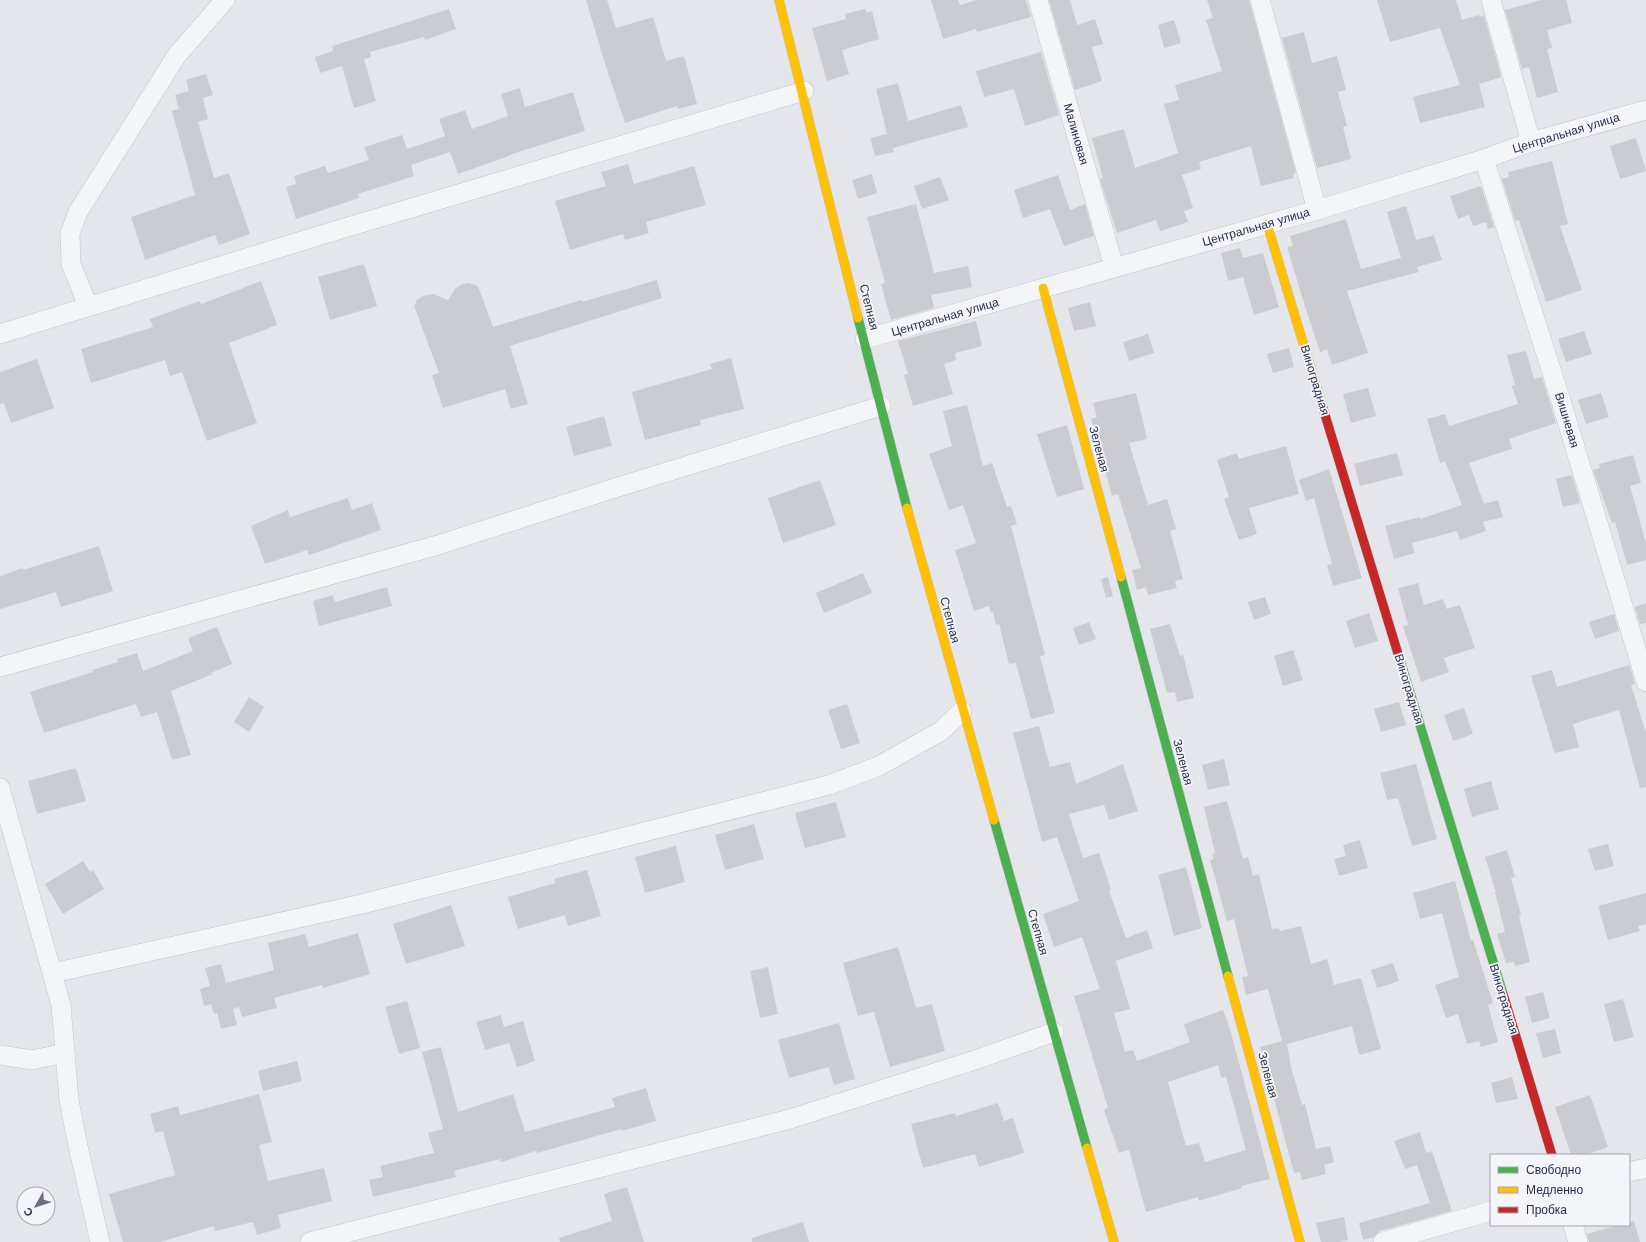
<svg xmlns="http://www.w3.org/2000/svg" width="1646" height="1242" font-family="'Work Sans',sans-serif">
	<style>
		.building { fill: #cbccd2; fill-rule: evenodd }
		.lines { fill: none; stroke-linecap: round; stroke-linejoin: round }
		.street-casing { stroke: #c3c4c9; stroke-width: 20 }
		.fast-casing { stroke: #c3c4c9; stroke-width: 10 }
		.slow-casing { stroke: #c3c4c9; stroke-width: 10 }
		.jam-casing { stroke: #c3c4c9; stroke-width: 10 }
		.street { stroke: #f4f5f7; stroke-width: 19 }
		.fast { stroke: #4caf50; stroke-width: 9 }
		.slow { stroke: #ffc107; stroke-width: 9 }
		.jam { stroke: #c62828; stroke-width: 9 }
		.labels { text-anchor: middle; stroke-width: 3.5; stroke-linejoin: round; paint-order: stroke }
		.street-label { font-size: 12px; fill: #292f47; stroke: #f3f5f9 }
	</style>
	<rect width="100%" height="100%" fill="#e5e6eb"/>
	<g class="building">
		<path d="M586,0h21l9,28 37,-11 13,44 18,-5 13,48 -19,5 -1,-3 -52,17 -19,-56z"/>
		<path d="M931,0h27l2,5 17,-5h49l5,17 -54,15 -1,-3 -33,10z"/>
		<path d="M1049,0h21l7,25 18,-6 8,25 -11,3 10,34 -27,9z"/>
		<path d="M1207,0h42l47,173 -3,1 1,4 -33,8 -10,-40 -52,16 2,7 -19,6 11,33 -9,3 4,11 -28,9 -4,-11 -39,13 -17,-54 3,-1 -11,-40 32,-9 11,39 43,-15 -14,-49 15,-4 -4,-15 47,-14 -16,-51 7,-2z"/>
		<path d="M1377,0h79l6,20 17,-5 1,2 4,-2 17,62 -22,7 6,23 -65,16 -7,-26 47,-12 -20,-57 -50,14z"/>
		<path d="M1541,0h25l6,23 -25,7 5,18 -5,1 11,43 -21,6 -8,-31 -7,2 -17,-59z"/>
		<path d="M449,9l7,20 -31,11 -1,-3 -54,15 1,5 -7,2 12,42 -22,7 -12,-42 -22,7 -5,-16 18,-6 -1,-5z"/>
		<path d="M865,9l2,4 5,-2 7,28 -37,11 7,24 -22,7 -15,-53 34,-9 -1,-5z"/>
		<path d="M1174,20l7,23 -17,5 -6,-23z"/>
		<path d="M1304,32l8,31 25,-7 9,34 -8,2 9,34 -4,1 8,32 -34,9 -35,-130z"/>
		<path d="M1041,52l18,63 -34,11 -11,-37 -30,8 -8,-26z"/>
		<path d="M206,74l7,21 -10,3 5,21 -10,3 16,56 15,-5 21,61 -31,11 -4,-10 -70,25 -14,-43 64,-22 -23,-84 7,-2 -4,-14 14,-4 -3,-11z"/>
		<path d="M898,83l10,38 53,-16 7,22 -75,21 1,4 -19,4 -5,-18 17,-4 -11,-45z"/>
		<path d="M520,88l5,19 48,-15 12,39 -76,24v1l-51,18 -8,-22 -39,13 3,11 -56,18 1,4 -63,21 -10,-32 10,-3 -2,-8 31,-10 3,7 41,-13 -5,-13 38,-12 5,14 38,-13 -6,-17 26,-9 7,19 36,-13 -7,-22z"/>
		<path d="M1636,138l10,33 -26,8 -10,-33z"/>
		<path d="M1552,161l16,63 -8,2 22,64 -36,12 -27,-82 -4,1 -13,-42 7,-2 -1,-5z"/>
		<path d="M628,164l6,20 60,-18 12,39 -60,17 3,11 -24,7 -2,-6 -53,16 -15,-49 51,-15 -5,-14z"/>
		<path d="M872,174l5,19 -19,6 -6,-19z"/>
		<path d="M1058,175l12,35 15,-6 9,32 -30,10 -14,-37 -27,9 -9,-28z"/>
		<path d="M940,177l9,23 -27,9 -8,-23z"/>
		<path d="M1481,186l13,41 -6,2 -2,-7 -13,4 -4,-11 -11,4 -8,-23z"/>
		<path d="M916,204l18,69 34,-7 4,21 -41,8 3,13 -43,12 -10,-36 4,-1 -18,-66z"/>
		<path d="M1406,206l10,34 18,-5 8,25 -25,7 2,5 -72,19 21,62 -36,12 -5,-16 -7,3 -17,-52 -16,-53 6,-1 -3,-10 56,-17 15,50 40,-11 -14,-46z"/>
		<path d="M1240,248l3,10 20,-5 16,54 -25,8 -11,-38 -15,4 -7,-28z"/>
		<path d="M364,264l13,42 -47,14 -12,-43z"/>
		<path d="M657,280l5,18 -152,48 18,58 -17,5 -6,-20 -62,19 -11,-33 7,-2 -25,-67 3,-6 6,-4 10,-2 15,6 7,-11 7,-5 7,-1 9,3 15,41 88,-27 1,2z"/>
		<path d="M261,281l16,44 -48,18 28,80 -50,18 -25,-69 -12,4 -5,-16 -74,23 -10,-34 72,-22 -3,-8 50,-18 1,3z"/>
		<path d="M1090,302l6,24 -22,5 -6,-23z"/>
		<path d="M976,321l6,25 -27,7 1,7 -12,4 9,30 -40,12 -9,-31 4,-1 -10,-33z"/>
		<path d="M1584,331l8,23 -26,8 -8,-23z"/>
		<path d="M1148,334l6,19 -25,8 -6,-19z"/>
		<path d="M1289,348l5,19 -21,6 -6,-19z"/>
		<path d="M1526,351l8,28 8,-2 14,46 -47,16 3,10 -43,14 15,41 14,-4 5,17 -20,5 3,9 -26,9 -3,-9 -45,12 3,10 -21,6 -9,-33 35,-9v2l42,-14 -17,-44 -5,2 -13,-44 18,-5 4,12 69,-22 -6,-18 3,-1 -8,-30z"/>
		<path d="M731,358l13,51 -44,11 1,5 -56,15 -13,-48 80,-23 -2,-5z"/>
		<path d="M37,359l17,49 -43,15 -7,-20 -4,1v-32z"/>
		<path d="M1368,388l8,28 -25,7 -8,-29z"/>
		<path d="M1136,393l11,46 -18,4 19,62 19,-6 9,30 -6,2 13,48 -8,2 2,7 -29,7 -2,-8 -9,3 -5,-20 9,-2 -23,-74 -6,2 -21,-77 6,-2 -4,-14z"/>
		<path d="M1601,393l8,24 -23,7 -8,-24z"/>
		<path d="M967,405l16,61 9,-3 15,44 4,-1 6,18 -6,2 34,129 -5,1 15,57 -24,6 -15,-56 -7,1 -10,-40 -3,1 -3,-13 -2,1 -2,-7 -15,5 -19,-61 21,-7 -13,-38 -14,5 -20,-56 23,-8 -9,-35z"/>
		<path d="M604,416l8,30 -38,10 -8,-29z"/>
		<path d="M1067,425l17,64 -27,8 -20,-63z"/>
		<path d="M1286,446l13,48 -50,14 8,26 -18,6 -15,-41 5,-2 -12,-37 20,-7 2,6z"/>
		<path d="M1397,453l6,22 -43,11 -6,-22z"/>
		<path d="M1633,455l8,28 -11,3 16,57v17l-19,5 -12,-43 -3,1 -19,-53 7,-2 -1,-4z"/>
		<path d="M1329,469l33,109 -29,8 -6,-21 5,-1 -18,-66 -8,3 -7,-21z"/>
		<path d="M1572,475l8,28 -17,4 -7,-28z"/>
		<path d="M820,480l16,45 -53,18 -15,-45z"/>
		<path d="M348,498l4,12 20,-7 9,27 -72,25 -2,-5 -42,14 -14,-38 37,-16 2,7z"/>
		<path d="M99,546l14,45 -52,16 -5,-15 -56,17v-33l23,-8v2z"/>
		<path d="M863,573l9,20 -48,20 -8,-20z"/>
		<path d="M1108,577l5,19 -7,2 -5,-19z"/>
		<path d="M1418,583l6,22 19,-6 4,10 13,-4 15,43 -31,10 5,14 -28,10 -18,-56 5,-1 -10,-37z"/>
		<path d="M387,587l5,19 -73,20 -6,-25 20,-6 2,7z"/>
		<path d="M1265,597l6,17 -17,6 -6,-18z"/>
		<path d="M1646,603v20l-6,1 -5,-17z"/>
		<path d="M1369,613l9,28 -23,7 -9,-27z"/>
		<path d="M1614,614l5,17 -24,8 -6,-17z"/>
		<path d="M1089,622l7,17 -17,6 -6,-17z"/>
		<path d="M1170,624l10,32 3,-1 11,43 -17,4 -2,-10 -8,1 -17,-64z"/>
		<path d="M217,627l15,37 -21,9 2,1 -42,17 20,64 -19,5 -15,-48 -16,5 -5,-13 -92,29 -14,-41 63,-20 -1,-2 26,-8 -1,-3 20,-6 6,18 50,-20 -5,-13z"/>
		<path d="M1293,650l10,30 -20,6 -9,-30z"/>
		<path d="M1629,665l6,19 -4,1 15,48v54l-6,1 -21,-78 -46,14 6,23 -23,6 -2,-2 -23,-75 21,-6 5,17z"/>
		<path d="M249,697l15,10 -15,25 -15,-10z"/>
		<path d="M1399,702l7,23 -25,7 -7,-23z"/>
		<path d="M847,704l13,39 -19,6 -13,-39z"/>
		<path d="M1464,708l9,26 -20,7 -9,-26z"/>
		<path d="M1039,726l11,41 20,-5 6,22 47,-20 15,47 -29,9 -5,-15 -35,9 14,44 16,-5 12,37 -2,1 17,47 21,-8 6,18 -37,13 14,48 -16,4 11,39 8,-2 4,11 53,-19 -6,-18 39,-14 7,19 40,150 -29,7 1,2 -43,13 -1,-4 -52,15 -17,-62 -10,3 -15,-43 4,-2 -34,-112 26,-7 -18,-52 -28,10 -11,-33 36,-13 -22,-64 -15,5 -29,-109zM1218,1065l3,13 5,-1 20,73 -41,12 -6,-19 -13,3 -18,-64z"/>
		<path d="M1224,759l6,26 -22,5 -6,-25z"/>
		<path d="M1416,764l21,75 -25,7 -14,-48 -11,2 -7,-27z"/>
		<path d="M76,768l10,33 -49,13 -9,-33z"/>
		<path d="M1491,781l8,28 -27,8 -8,-28z"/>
		<path d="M1227,801l16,58 5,-2 5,19 6,-2 13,55 7,-1 1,3 21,-5 10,38 16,-5 7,26 27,-7 20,71 -22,6 -7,-29 -65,18 4,23 11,38 3,-1 11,45 14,-3 4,16 -10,3 2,9 -24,6 -2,-8 -6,1 -34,-126 22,-6 -14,-52 -22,6 -4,-18 6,-1 -14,-57 -7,2 -17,-61 4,-1 -2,-5 3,-1 -11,-46z"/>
		<path d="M836,802l10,35 -41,11 -10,-35z"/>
		<path d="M754,824l10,35 -39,11 -10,-35z"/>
		<path d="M1360,840l8,28 -29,8 -5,-17 12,-3 -3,-11z"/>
		<path d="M1608,844l6,22 -19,5 -7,-22z"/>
		<path d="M676,846l9,36 -40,11 -10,-36z"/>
		<path d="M1507,850l8,27 -4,1 10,37 -2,1 11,46 -15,4 -1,-4 -8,1 -9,-29 8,-2 -10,-40h1l-11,-35z"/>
		<path d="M83,861l7,11 3,-2 11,19 -41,25 -18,-30z"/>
		<path d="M1186,867l16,61 -28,8 -16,-61z"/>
		<path d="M587,870l14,46 -33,10 -3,-11 -47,14 -10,-32 47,-14 -1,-4z"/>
		<path d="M1455,881l16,60 2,-1 20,63 -5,2 10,37 -17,5 -2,-6 -12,3 -9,-30 -12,4 -11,-33 24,-8 -17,-64 -22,6 -7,-26z"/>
		<path d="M1646,893v31l-8,2 2,5 -32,9 -10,-34z"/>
		<path d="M451,905l14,41 -59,18 -13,-40z"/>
		<path d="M358,933l12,41 -47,14 -1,-3 -48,13 3,10 -35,9 -3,-10 -6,2 4,16 -16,4 -4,-16 -3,1 -3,-10 -7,2 -4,-17 10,-3 -5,-18 16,-4 5,19 48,-13 -6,-27 37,-9 4,13z"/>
		<path d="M898,947l18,61 16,-4 13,47 -55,16 -16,-55 -16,4 -15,-53z"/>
		<path d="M1393,963l6,18 -22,7 -6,-18z"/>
		<path d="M768,967l10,47 -18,4 -10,-47z"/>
		<path d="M1543,992l7,26 -18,5 -7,-26z"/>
		<path d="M1623,999l11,38 -20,5 -10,-38z"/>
		<path d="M407,1001l13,47 -21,6 -14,-47z"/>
		<path d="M501,1015l3,12 19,-6 12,40 -18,6 -12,-37 4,13 -24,7 -9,-28z"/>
		<path d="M839,1023l16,56 -21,6 -5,-18 -40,11 -11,-38z"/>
		<path d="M1555,1029l6,24 -18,5 -7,-25z"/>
		<path d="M441,1047l17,65 55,-18 12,38 90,-25 -3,-9 34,-10 10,33 -34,10 -1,-2 -84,24 -1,-2 -35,11 -1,-3 -46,12 2,6 -83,20 -4,-17 14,-3 -3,-11 54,-13 -6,-20 15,-4 -21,-77z"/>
		<path d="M297,1061l5,20 -39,10 -5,-20z"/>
		<path d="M1512,1077l6,22 -22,4 -5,-20z"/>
		<path d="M259,1094l13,48 -13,3 9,36 56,-13 8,33 -54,14 3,13 -24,7 -4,-13 -38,9 -1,-5 -54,16h-37l-14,-48 66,-19 -12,-44 -8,2 -5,-19 28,-8 2,9z"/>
		<path d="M1590,1095l18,52 -23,8h-14l-16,-48z"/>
		<path d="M998,1103l6,18 9,-3 11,35 -45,14 -4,-13 -52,14 -12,-44 44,-11 1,3z"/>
		<path d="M1420,1132l6,21 6,-2 20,60 -72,20 -6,6 -11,3 -4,-17 71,-20 -13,-38 -12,4 -11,-28z"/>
		<path d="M627,1187l17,55h-84l-1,-4 53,-17 -8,-27z"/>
		<path d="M1344,1217l4,23 -9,2h-18l-5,-19z"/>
		<path d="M1634,1221l6,21h-51l-2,-8 31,-9h11v-3z"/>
		<path d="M803,1222l6,20h-57v-4z"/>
	</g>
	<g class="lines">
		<defs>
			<g id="street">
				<path d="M1038,0l76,267"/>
				<path d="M1260,0l57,210"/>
				<path d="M1491,0l40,142"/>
				<path d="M1484,159l77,242 85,281"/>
				<path d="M88,306l-17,-42 -1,-30 8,-22 99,-157 48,-55"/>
				<path d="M0,334l331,-102 473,-141"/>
				<path d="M865,339l452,-129 167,-51 47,-17 115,-32"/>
				<path d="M0,667l438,-122 180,-58 263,-81"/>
				<path d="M0,788l61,217 8,95 9,46 22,96"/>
				<path d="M53,973l309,-69 467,-119 50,-19 62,-35 21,-20"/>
				<path d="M0,1055l32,5 33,-7"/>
				<path d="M1629,1172l17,-4"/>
				<path d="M1573,1225l5,17"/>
				<path d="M310,1242l480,-123 185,-59 79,-28"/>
				<path d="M1383,1242l108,-31"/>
			</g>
			<g id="fast">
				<path d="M858,318l49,190"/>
				<path d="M1121,577l107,399"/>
				<path d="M1399,657l104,337"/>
				<path d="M994,820l93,328"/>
			</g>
			<g id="slow">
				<path d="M779,0l79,318"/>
				<path d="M1267,224l55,181"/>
				<path d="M1043,288l78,289"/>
				<path d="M907,508l87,312"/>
				<path d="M1228,976l72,266"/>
				<path d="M1087,1148l27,94"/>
			</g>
			<g id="jam">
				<path d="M1322,405l77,252"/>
				<path d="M1503,994l49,161"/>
			</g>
		</defs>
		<use href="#street" class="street-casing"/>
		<use href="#fast" class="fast-casing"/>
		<use href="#slow" class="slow-casing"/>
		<use href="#jam" class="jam-casing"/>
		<use href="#street" class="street"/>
		<use href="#fast" class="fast"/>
		<use href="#slow" class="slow"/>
		<use href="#jam" class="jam"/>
	</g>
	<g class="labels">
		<g class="street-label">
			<text transform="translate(1566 133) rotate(-17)" y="4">Центральная улица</text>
			<text transform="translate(1076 134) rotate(74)" y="4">Малиновая</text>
			<text transform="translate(1256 227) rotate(-16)" y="4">Центральная улица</text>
			<text transform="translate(869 307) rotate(76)" y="4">Степная</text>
			<text transform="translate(945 317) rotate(-16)" y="4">Центральная улица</text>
			<text transform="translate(1315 380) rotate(73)" y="4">Виноградная</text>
			<text transform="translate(1567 420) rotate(73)" y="4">Вишневая</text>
			<text transform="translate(1099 449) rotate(75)" y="4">Зеленая</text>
			<text transform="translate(950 620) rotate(75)" y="4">Степная</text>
			<text transform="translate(1409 689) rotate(73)" y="4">Виноградная</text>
			<text transform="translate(1183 762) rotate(75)" y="4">Зеленая</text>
			<text transform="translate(1038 932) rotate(74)" y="4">Степная</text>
			<text transform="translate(1504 999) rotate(73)" y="4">Виноградная</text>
			<text transform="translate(1268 1075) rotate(75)" y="4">Зеленая</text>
		</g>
	</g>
	<rect x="1490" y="1154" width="140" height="72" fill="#f3f5f9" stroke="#a2a6b2"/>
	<rect x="1498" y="1167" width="20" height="6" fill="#4caf50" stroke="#a2a6b2"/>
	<text x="1526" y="1174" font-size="12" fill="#292f47">Свободно</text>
	<rect x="1498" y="1187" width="20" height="6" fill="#ffc107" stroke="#a2a6b2"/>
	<text x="1526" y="1194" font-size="12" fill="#292f47">Медленно</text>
	<rect x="1498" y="1207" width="20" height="6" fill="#c62828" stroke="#a2a6b2"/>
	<text x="1526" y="1214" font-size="12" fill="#292f47">Пробка</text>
	<g transform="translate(36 1206) rotate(231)"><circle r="19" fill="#f3f5f9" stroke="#a2a6b2"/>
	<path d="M0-3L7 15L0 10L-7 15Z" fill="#6b6f80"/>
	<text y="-6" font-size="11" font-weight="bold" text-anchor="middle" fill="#292f47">С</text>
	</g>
</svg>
